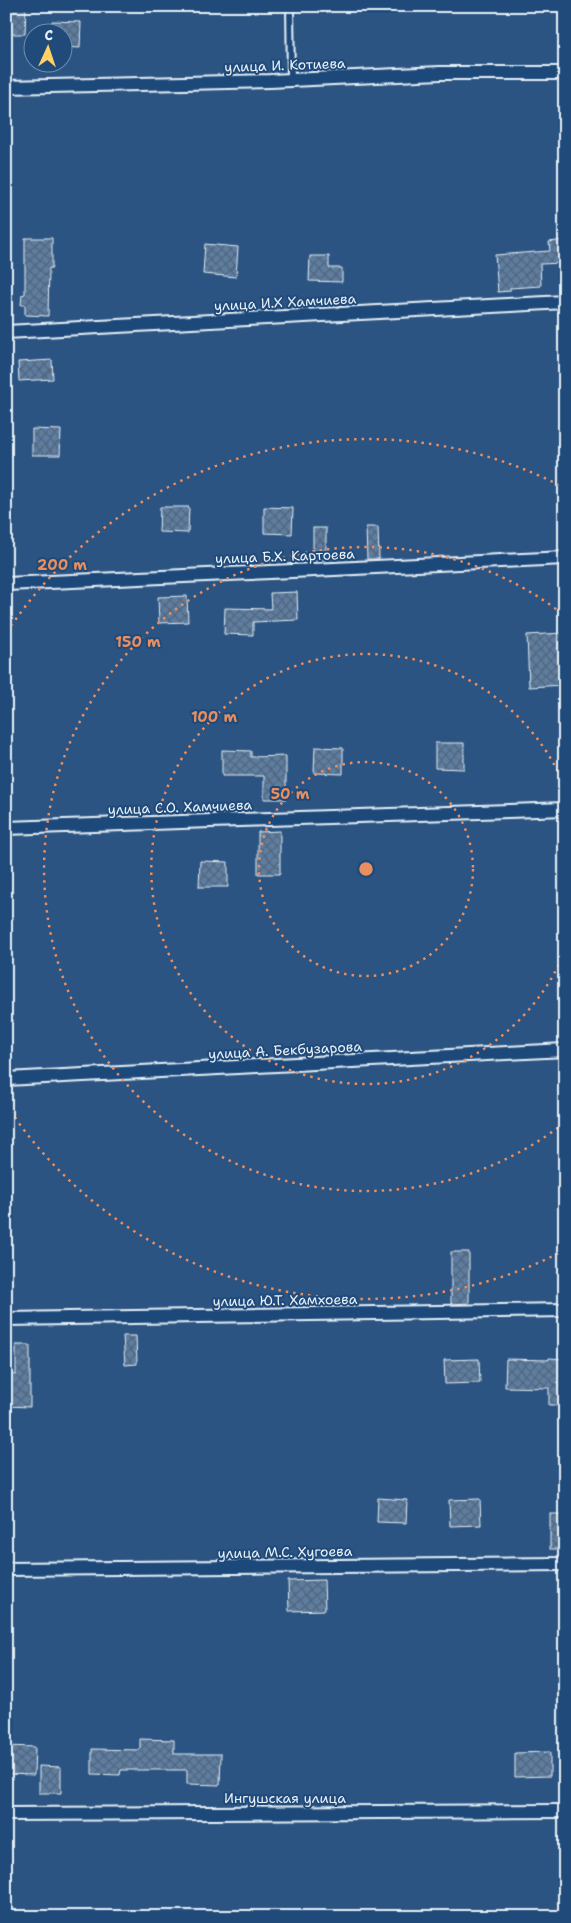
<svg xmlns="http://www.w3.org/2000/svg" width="571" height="1923" font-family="'Shantell Sans',sans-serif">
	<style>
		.building { fill: url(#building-cross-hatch); stroke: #e8f1f8 }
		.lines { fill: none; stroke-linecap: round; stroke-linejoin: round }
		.lane-casing { stroke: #e8f1f8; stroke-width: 10 }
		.street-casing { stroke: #e8f1f8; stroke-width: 16 }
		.lane { stroke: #1f4a7a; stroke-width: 6 }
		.street { stroke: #1f4a7a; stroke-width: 12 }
		.ring { fill: none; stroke: #e88e5f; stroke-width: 2.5; stroke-dasharray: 2.5 5 }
		.labels { text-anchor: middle; stroke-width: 4; stroke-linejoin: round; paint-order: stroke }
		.street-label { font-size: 14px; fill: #e8f1f8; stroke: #1f4a7a }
		.centre { fill: #e88e5f; stroke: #1f4a7a; stroke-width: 2.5 }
		.ring-label { font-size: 15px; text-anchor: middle; font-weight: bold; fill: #e88e5f; stroke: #1f4a7a; stroke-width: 4; stroke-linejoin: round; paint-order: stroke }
	</style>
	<defs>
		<pattern id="building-cross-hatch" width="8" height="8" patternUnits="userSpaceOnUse" patternTransform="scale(1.25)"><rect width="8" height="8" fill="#5d7da1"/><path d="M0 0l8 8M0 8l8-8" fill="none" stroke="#53657a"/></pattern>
	</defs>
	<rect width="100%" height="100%" fill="#2b5482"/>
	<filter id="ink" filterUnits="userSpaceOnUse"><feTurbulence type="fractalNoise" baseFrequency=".02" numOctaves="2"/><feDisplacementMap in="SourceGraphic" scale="10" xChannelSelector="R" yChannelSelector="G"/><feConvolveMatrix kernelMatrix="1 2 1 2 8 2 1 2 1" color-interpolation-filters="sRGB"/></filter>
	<g filter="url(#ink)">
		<g class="building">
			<path d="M8,6h18l-1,28h-17z"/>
			<path d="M52,21l29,1 -1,26 -18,-1v-15h-10z"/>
			<path d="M25,238h27v30h-3l-1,48 -23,-1v-10h-4l1,-10 3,-1z"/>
			<path d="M565,240v23l-25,1 1,22 -31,2v3l-12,1 -3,-37 55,-4 -1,-9z"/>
			<path d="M205,244l33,3 -2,30 -33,-3z"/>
			<path d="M310,256h19v12h13v14l-33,-1z"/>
			<path d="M52,360l1,19 -34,2 -1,-19z"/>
			<path d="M32,429l29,1 -1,25h-28z"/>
			<path d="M160,507h29l-1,26 -29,-1z"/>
			<path d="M264,507l29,1 -1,26 -28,-1z"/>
			<path d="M366,527h12l1,32h-12z"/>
			<rect x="313" y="528" width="13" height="32"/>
			<path d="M297,592l1,28 -45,2v13l-29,-1 1,-26 46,1 -1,-16z"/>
			<path d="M187,596l1,26 -29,1 -1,-26z"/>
			<path d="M565,633v52l-36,2 -2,-52z"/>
			<path d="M435,743h29v26l-29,-1z"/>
			<path d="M315,747l28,1v26l-29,-1z"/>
			<path d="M222,750l29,1v6l35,-1v43h-22v-23h-42z"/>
			<path d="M280,831v43h-22v-42z"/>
			<path d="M200,861l28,1v25h-29z"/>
			<path d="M451,1252h18v51l-18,1z"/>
			<path d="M123,1336h13l1,28 -12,1z"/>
			<path d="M16,1345h14v62l-24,-1v-32l10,1z"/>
			<path d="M549,1358l15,1 1,46h-16v-17l-44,-1 1,-28 43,1z"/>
			<path d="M479,1359l1,24 -35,1 -1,-24z"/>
			<path d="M378,1498l29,2 -1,23 -29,-1z"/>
			<path d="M480,1499l1,26 -31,1 -1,-26z"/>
			<rect x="550" y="1514" width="15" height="35"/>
			<path d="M324,1580l1,30 -36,1 -1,-30z"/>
			<path d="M140,1739l34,1v14h47l-1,31 -33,-1v-14h-66l-1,5 -28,-1v-25l48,1z"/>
			<path d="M6,1746l29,1 -1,28 -28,-1z"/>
			<path d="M550,1752v24l-35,1v-24z"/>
			<path d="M39,1766l22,1v26h-22z"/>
		</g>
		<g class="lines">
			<defs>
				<path id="lane" d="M290,6l1,74"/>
				<g id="street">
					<path d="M6,87l264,-6 170,-8h125"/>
					<path d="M6,332l559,-30"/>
					<path d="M6,584c186,-9 373,-16 559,-26"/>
					<path d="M6,828l559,-19"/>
					<path d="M6,1079l559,-29"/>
					<path d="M6,1319l559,-9"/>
					<path d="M6,1569l559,-5"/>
					<path d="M6,1814l559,-3"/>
				</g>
			</defs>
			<use href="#lane" class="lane-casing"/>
			<use href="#street" class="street-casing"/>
			<use href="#lane" class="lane"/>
			<use href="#street" class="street"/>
		</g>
	</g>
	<g class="ring">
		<circle cx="366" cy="869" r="107"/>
		<path d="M565 951A215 215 0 1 1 565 787"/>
		<path d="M564 1123A322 322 0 1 1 564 615"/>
		<path d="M565 1250A430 430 0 0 1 7 1106M7 632A430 430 0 0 1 565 488"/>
	</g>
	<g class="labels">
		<g class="street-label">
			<text transform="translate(285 65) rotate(-2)" y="5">улица И. Котиева</text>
			<text transform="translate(285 302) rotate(-3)" y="5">улица И.Х Хамчиева</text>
			<text transform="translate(285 556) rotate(-2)" y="5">улица Б.Х. Картоева</text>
			<text transform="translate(180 807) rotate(-2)" y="5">улица С.О. Хамчиева</text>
			<text transform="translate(285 1050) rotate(-3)" y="5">улица А. Бекбузарова</text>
			<text transform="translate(285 1300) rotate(-1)" y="5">улица Ю.Т. Хамхоева</text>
			<text transform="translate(285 1552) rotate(-1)" y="5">улица М.С. Хугоева</text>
			<text x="285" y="1803">Ингушская улица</text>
		</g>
	</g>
	<circle cx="366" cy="869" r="8" class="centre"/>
	<g class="ring-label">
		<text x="62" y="570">200 m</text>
		<text x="138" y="647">150 m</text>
		<text x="214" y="722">100 m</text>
		<text x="290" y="799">50 m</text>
	</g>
	<rect width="571" height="1923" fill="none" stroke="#1f4a7a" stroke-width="25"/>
	<rect x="12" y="12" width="546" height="1898" fill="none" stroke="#e8f1f8" stroke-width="2" filter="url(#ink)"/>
	<g transform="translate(48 48) rotate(3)"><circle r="24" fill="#1f4a7a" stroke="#6f8dac"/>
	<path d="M0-4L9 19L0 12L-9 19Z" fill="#ffd166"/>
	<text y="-8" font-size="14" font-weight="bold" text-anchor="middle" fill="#e8f1f8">С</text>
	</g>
</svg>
